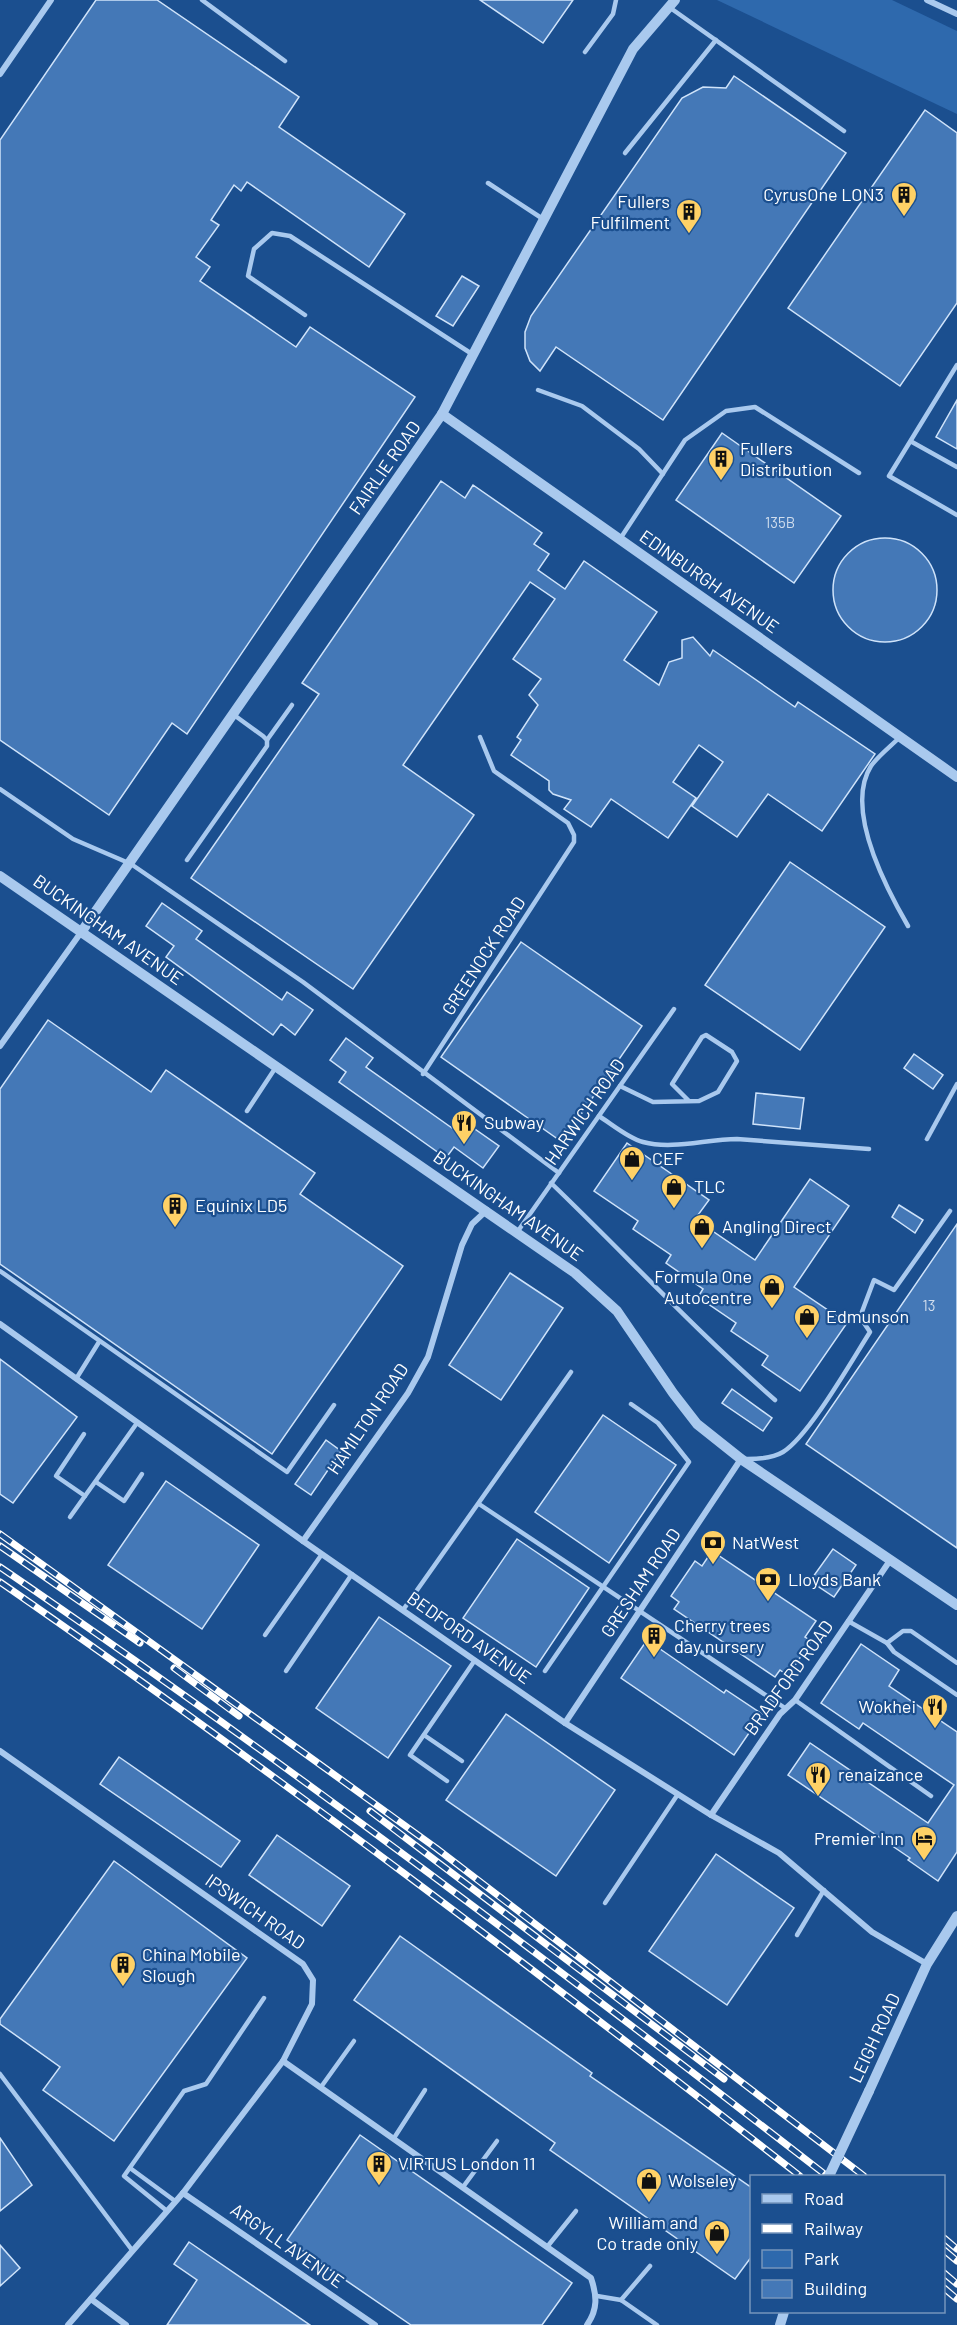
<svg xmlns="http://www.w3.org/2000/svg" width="957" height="2325" font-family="Barlow,sans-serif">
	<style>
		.green { fill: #2e69ad }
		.building { fill: #4478b7; stroke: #cfe3fa; stroke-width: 1.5 }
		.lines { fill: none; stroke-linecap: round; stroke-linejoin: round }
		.service { stroke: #a9c9ee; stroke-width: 4.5 }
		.minor { stroke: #a9c9ee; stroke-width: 6 }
		.tertiary { stroke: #a9c9ee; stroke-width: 10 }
		.rail-casing { stroke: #fff; stroke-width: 7 }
		.rail { stroke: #1b4f8f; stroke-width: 4.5; stroke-dasharray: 14; stroke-linecap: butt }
		.tertiary-bridge { stroke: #a9c9ee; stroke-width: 10 }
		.labels { text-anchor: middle; stroke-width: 4.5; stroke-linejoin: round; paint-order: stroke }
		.number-label { font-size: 15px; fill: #d0dded }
		.poi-label { font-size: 18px; fill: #fff; stroke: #1b4f8f; text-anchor: start }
		.street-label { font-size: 18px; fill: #fff; stroke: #1b4f8f }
	</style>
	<rect width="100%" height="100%" fill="#1b4f8f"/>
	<path class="green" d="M717,0h175l65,31v83z"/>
	<g class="building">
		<path d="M96,0h61l142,97 -20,30 126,87 -36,53 -122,-85 -6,9 -7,-6 -23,35 8,5 -23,32 14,10 -10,14 96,66 14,-20 105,70 -228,337 -15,-11 -63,92 -109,-75v-600z"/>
		<path d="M480,0h93l-30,43z"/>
		<path d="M734,76l112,77 -183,267 -107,-73 -16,24 -10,-10 -5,-13v-16l6,-16 151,-218 21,-11 23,1z"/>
		<path d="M925,110l32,23v170l-57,83 -112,-78z"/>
		<path d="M462,276l17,10 -26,40 -17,-10z"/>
		<path d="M957,400v49l-21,-12z"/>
		<path d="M722,433l119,83 -47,67 -118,-83z"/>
		<path d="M441,481l24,17 8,-13 69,48 -8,11 15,10 -11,16 27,19 19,-28 73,51 -33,48 35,25 10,-23 13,-4v-18l11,-3 17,19 3,-6 82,57 3,-5 77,52 -53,77 -54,-37 -31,43 -45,-31 31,-44 -24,-17 -26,37 23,16 -28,40 -57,-39 -20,28 -27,-18 7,-9 -18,-6 -4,-4v-9l-38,-26 10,-15 -4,-3 21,-32 -9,-10 12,-16 -28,-20 42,-60 -25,-17 -127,183 71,50 -121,174 -162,-111 128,-184 -17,-11z"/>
		<circle cx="885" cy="590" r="52"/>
		<path d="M790,862l95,65 -85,123 -95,-65z"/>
		<path d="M162,903l40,28 -6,8 86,61 5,-8 26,18 -18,25 -14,-11 -8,11 -107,-78 8,-11 -28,-20z"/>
		<path d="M521,942l121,84 -80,116 -121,-85z"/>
		<path d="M48,1020l103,72 15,-22 149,103 -15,21 103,72 -131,188 -272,-190v-175z"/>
		<path d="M346,1038l27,20 -7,9 86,61 7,-10 40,28 -16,22 -29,-21 -8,11 -107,-76 7,-10 -16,-12z"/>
		<path d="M914,1054l29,21 -10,14 -29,-21z"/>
		<path d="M756,1093l48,5 -4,31 -47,-5z"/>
		<path d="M627,1143l82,57 -14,19 60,41 55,-81 39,27 -55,81 53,36 -47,68 -38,-26 6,-9 -37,-25 5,-8 -38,-26 5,-8 -37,-26 5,-8 -38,-26 5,-8 -44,-30z"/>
		<path d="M899,1205l24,15 -8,13 -23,-16z"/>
		<path d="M957,1224v324l-151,-104z"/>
		<path d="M510,1273l53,35 -62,92 -52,-35z"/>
		<path d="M0,1359l77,58 -64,86 -13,-9z"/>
		<path d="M732,1389l40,29 -9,13 -41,-28z"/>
		<path d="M603,1415l73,50 -67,98 -74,-51z"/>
		<path d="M326,1440l15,11 -30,44 -16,-11z"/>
		<path d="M166,1481l93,64 -57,84 -94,-64z"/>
		<path d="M517,1539l72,49 -53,79 -73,-49z"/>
		<path d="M833,1549l23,16 -22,32 -24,-16z"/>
		<path d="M712,1551l104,70 -11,16 6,4 -23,35 -8,-6 -5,7 -101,-68 5,-7 -8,-6 24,-35 7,5z"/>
		<path d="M379,1617l72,49 -63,92 -72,-50z"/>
		<path d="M647,1640l77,53 2,-3 36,24 -28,41 -113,-77z"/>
		<path d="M861,1644l38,26 -10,16 68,46v120l-19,29 -30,-21 2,-2 -122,-83 22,-32 118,80 26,-38 -91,-62 -4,6 -38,-26z"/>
		<path d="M506,1714l109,76 -59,86 -110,-76z"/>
		<path d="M119,1757l121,84 -19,26 -121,-83z"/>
		<path d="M277,1835l73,51 -28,40 -73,-51z"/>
		<path d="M716,1854l78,54 -67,97 -78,-54z"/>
		<path d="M114,1861l133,97 -133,183 -71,-51 17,-23 -60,-43v-5z"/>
		<path d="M400,1936l192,137 -2,3 162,112v68l-17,23 -185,-129 5,-7 -201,-143z"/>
		<path d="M360,2135l212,148 -30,42h-131l-124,-85z"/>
		<path d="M0,2138l32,47 -32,26z"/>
		<path d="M189,2242l121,83h-143l30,-45 -23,-16z"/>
		<path d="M0,2245l20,23 -20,18z"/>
	</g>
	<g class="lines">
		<g class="service">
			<path d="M202,0l83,61"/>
			<path d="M669,7l175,124"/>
			<path d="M585,52l28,-38 3,-14"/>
			<path d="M625,153l91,-113"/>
			<path d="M488,183l55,36"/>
			<path d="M305,315l-57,-39 6,-27 18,-16 18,3 182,118"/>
			<path d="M957,365l-68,111 68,39"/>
			<path d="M538,390l44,16 57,43 24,25"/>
			<path d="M912,442l45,25"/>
			<path d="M620,539l65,-99 41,-29 29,-4 104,66"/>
			<path d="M900,737c-9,9 -22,19 -29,29 -27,43 15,122 37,160"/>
			<path d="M267,740l25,-35"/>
			<path d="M0,789l73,50 58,25 172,118 256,191"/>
			<path d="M187,860l80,-114v-6l-4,-4 -29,-21"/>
			<path d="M423,1074l151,-232v-7l-6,-12 -74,-52 -14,-34"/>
			<path d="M620,1086l33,16 46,-1 19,-9 19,-31 -5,-9 -26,-17 -4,2 -30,47 17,17"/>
			<path d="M247,1111l29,-44"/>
			<path d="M599,1116c14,9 29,22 44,26 30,8 63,-3 94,-3l132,10"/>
			<path d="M927,1139l30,-55"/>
			<path d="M551,1183c75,72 146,149 224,217"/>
			<path d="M518,1231l156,-222"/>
			<path d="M0,1271l287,201 47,-67"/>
			<path d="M76,1379l23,-37"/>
			<path d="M84,1434l-28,42 29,20"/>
			<path d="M747,1459c11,0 26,-1 36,-7 26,-16 69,-92 87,-120l-10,-15 14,-37 20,10 56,-79"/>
			<path d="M96,1482l28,19 18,-27"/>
			<path d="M479,1504l306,204"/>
			<path d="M70,1517l67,-94"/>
			<path d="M403,1610l168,-238"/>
			<path d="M848,1621l39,22"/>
			<path d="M265,1635l57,-81"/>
			<path d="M957,1663l-46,-32h-8l-16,12 7,9 63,43"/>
			<path d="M286,1671l66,-97"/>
			<path d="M545,1671l144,-209 -31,-39 -27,-19"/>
			<path d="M795,1700l136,96"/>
			<path d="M424,1735l38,26"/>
			<path d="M447,1781l-37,-26 65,-95"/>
			<path d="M605,1903l73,-109"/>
			<path d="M797,1935l27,-45"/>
			<path d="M0,2074l132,176"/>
			<path d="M321,2087l33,-46"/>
			<path d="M394,2138l31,-48"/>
			<path d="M130,2168l45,33"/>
			<path d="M463,2187l34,-46"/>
			<path d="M167,2211l-43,-35 60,-85 22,-7 58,-86"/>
			<path d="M547,2247l29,-36"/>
			<path d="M597,2296l24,4 36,25"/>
			<path d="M621,2300l29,-34"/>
		</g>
		<g class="minor">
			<path d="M927,0l30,14"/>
			<path d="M0,74l51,-74"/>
			<path d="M0,1046l82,-115"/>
			<path d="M0,1324l303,217 262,182 146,92 68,38 93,79 55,32"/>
			<path d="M303,1541l105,-148 20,-36 34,-112 10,-21 15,-14"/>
			<path d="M565,1723l176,-264"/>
			<path d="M0,1751l303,213 10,16 -1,24 -29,57 -100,132 -115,132"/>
			<path d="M711,1815l69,-101 15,-14 96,-141"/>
			<path d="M283,2061l308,217c6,18 7,31 -4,47"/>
			<path d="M183,2193l192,132"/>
			<path d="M91,2299l35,26"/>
		</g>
		<g class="tertiary">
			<path d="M442,414l515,363"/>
			<path d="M0,876l575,397 42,38 56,82 24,31 44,35 216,146"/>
			<path d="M82,931l360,-517 191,-365 42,-49"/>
			<path d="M869,2091l58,-127 30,-48"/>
			<path d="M780,2325l4,-13"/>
		</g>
		<defs>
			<g id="rail">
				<path d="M0,1534l436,314 428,328"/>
				<path d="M0,1546l140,97"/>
				<path d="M0,1567c283,193 556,399 827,609"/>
				<path d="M0,1582c273,189 538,390 800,594"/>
				<path d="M174,1668l65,48"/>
				<path d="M370,1811l354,268"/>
				<path d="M944,2238l13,11"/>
				<path d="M944,2250l13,11"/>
				<path d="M944,2273l13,11"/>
				<path d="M944,2288l13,11"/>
			</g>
		</defs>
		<use href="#rail" class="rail-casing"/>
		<use href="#rail" class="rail"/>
		<path class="tertiary-bridge" d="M829,2176l40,-85"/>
	</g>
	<defs>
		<symbol id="building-pin" viewBox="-11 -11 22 30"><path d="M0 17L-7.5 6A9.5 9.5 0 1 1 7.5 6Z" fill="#ffd166" stroke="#1b4f8f"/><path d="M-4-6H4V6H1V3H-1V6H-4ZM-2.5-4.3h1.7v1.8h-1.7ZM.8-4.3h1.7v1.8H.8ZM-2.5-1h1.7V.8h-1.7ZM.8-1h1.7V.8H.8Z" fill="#111"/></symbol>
		<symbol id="restaurant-pin" viewBox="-11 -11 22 30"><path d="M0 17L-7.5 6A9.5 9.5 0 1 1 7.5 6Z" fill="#ffd166" stroke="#1b4f8f"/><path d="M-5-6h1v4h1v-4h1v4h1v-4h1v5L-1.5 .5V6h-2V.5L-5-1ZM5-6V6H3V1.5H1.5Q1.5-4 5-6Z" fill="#111"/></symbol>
		<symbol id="shop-pin" viewBox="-11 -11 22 30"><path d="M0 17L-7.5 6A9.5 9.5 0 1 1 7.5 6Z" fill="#ffd166" stroke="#1b4f8f"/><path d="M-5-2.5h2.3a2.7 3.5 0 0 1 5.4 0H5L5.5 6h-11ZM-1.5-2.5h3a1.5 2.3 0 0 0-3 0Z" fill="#111"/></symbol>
		<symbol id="bank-pin" viewBox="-11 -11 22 30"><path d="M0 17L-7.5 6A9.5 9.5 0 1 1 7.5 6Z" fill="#ffd166" stroke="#1b4f8f"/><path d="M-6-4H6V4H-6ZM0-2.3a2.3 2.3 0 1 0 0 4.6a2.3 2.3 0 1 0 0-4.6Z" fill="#111"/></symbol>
		<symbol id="hotel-pin" viewBox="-11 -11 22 30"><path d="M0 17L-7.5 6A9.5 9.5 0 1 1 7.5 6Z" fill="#ffd166" stroke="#1b4f8f"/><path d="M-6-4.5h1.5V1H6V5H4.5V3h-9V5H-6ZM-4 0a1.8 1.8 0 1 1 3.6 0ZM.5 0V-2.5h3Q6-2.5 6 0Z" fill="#111"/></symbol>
	</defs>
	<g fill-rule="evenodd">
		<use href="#building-pin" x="889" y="180" width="30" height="40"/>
		<use href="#building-pin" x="674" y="197" width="30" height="40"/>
		<use href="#building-pin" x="706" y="444" width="30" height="40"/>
		<use href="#restaurant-pin" x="449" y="1108" width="30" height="40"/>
		<use href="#shop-pin" x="617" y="1144" width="30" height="40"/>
		<use href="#shop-pin" x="659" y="1172" width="30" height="40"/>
		<use href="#building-pin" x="160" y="1191" width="30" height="40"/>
		<use href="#shop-pin" x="687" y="1212" width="30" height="40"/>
		<use href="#shop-pin" x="757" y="1272" width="30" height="40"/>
		<use href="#shop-pin" x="792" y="1302" width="30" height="40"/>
		<use href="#bank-pin" x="698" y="1528" width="30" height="40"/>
		<use href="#bank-pin" x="753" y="1565" width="30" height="40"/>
		<use href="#building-pin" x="639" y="1621" width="30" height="40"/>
		<use href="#restaurant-pin" x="920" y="1692" width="30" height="40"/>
		<use href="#restaurant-pin" x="803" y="1760" width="30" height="40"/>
		<use href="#hotel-pin" x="909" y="1824" width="30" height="40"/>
		<use href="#building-pin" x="108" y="1950" width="30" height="40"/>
		<use href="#building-pin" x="364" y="2149" width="30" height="40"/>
		<use href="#shop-pin" x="634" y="2166" width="30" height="40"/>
		<use href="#shop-pin" x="702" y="2218" width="30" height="40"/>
	</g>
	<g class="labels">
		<g class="number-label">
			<text x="780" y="528">135B</text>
			<text x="929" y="1311">13</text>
		</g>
		<g class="poi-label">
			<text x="884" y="201" text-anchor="end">CyrusOne LON3</text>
			<text x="670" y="208" text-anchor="end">Fullers<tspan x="670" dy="21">Fulfilment</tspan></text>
			<text x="740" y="455">Fullers<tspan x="740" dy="21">Distribution</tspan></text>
			<text x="484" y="1129">Subway</text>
			<text x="652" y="1165">CEF</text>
			<text x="694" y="1193">TLC</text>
			<text x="195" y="1212">Equinix LD5</text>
			<text x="722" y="1233">Angling Direct</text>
			<text x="752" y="1283" text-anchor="end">Formula One<tspan x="752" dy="21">Autocentre</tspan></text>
			<text x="826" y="1323">Edmunson</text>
			<text x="732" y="1549">NatWest</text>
			<text x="788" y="1586">Lloyds Bank</text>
			<text x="674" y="1632">Cherry trees<tspan x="674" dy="21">day nursery</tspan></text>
			<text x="916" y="1713" text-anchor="end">Wokhei</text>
			<text x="838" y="1781">renaizance</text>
			<text x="904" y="1845" text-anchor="end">Premier Inn</text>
			<text x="142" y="1961">China Mobile<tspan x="142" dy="21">Slough</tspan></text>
			<text x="398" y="2170">VIRTUS London 11</text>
			<text x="668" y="2187">Wolseley</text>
			<text x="698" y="2229" text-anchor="end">William and<tspan x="698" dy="21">Co trade only</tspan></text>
		</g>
		<g class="street-label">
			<text transform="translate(385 468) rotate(-55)" y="6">FAIRLIE ROAD</text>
			<text transform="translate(709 582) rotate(35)" y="6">EDINBURGH AVENUE</text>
			<text transform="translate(108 930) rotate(35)" y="6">BUCKINGHAM AVENUE</text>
			<text transform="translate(484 956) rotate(-57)" y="6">GREENOCK ROAD</text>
			<text transform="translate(585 1112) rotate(-55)" y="6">HARWICH ROAD</text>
			<text transform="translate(508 1206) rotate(35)" y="6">BUCKINGHAM AVENUE</text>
			<text transform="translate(368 1419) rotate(-56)" y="6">HAMILTON ROAD</text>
			<text transform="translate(641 1583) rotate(-56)" y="6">GRESHAM ROAD</text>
			<text transform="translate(469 1638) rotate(35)" y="6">BEDFORD AVENUE</text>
			<text transform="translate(789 1678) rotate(-54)" y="6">BRADFORD ROAD</text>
			<text transform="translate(255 1912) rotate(35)" y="6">IPSWICH ROAD</text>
			<text transform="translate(875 2038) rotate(-65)" y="6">LEIGH ROAD</text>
			<text transform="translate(287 2246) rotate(35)" y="6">ARGYLL AVENUE</text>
		</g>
	</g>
	<rect x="750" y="2175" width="195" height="138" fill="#1b4f8f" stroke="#7695bc" stroke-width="1.5"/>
	<rect x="762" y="2194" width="30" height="9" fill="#a9c9ee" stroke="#7695bc" stroke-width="1.5"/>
	<text x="804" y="2205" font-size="18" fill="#ffffff">Road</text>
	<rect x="762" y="2224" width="30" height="9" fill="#ffffff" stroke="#7695bc" stroke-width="1.5"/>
	<text x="804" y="2235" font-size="18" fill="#ffffff">Railway</text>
	<rect x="762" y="2250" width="30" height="18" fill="#2e69ad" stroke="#7695bc" stroke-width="1.5"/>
	<text x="804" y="2265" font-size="18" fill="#ffffff">Park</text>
	<rect x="762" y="2280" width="30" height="18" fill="#4478b7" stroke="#7695bc" stroke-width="1.5"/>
	<text x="804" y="2295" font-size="18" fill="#ffffff">Building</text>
</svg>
